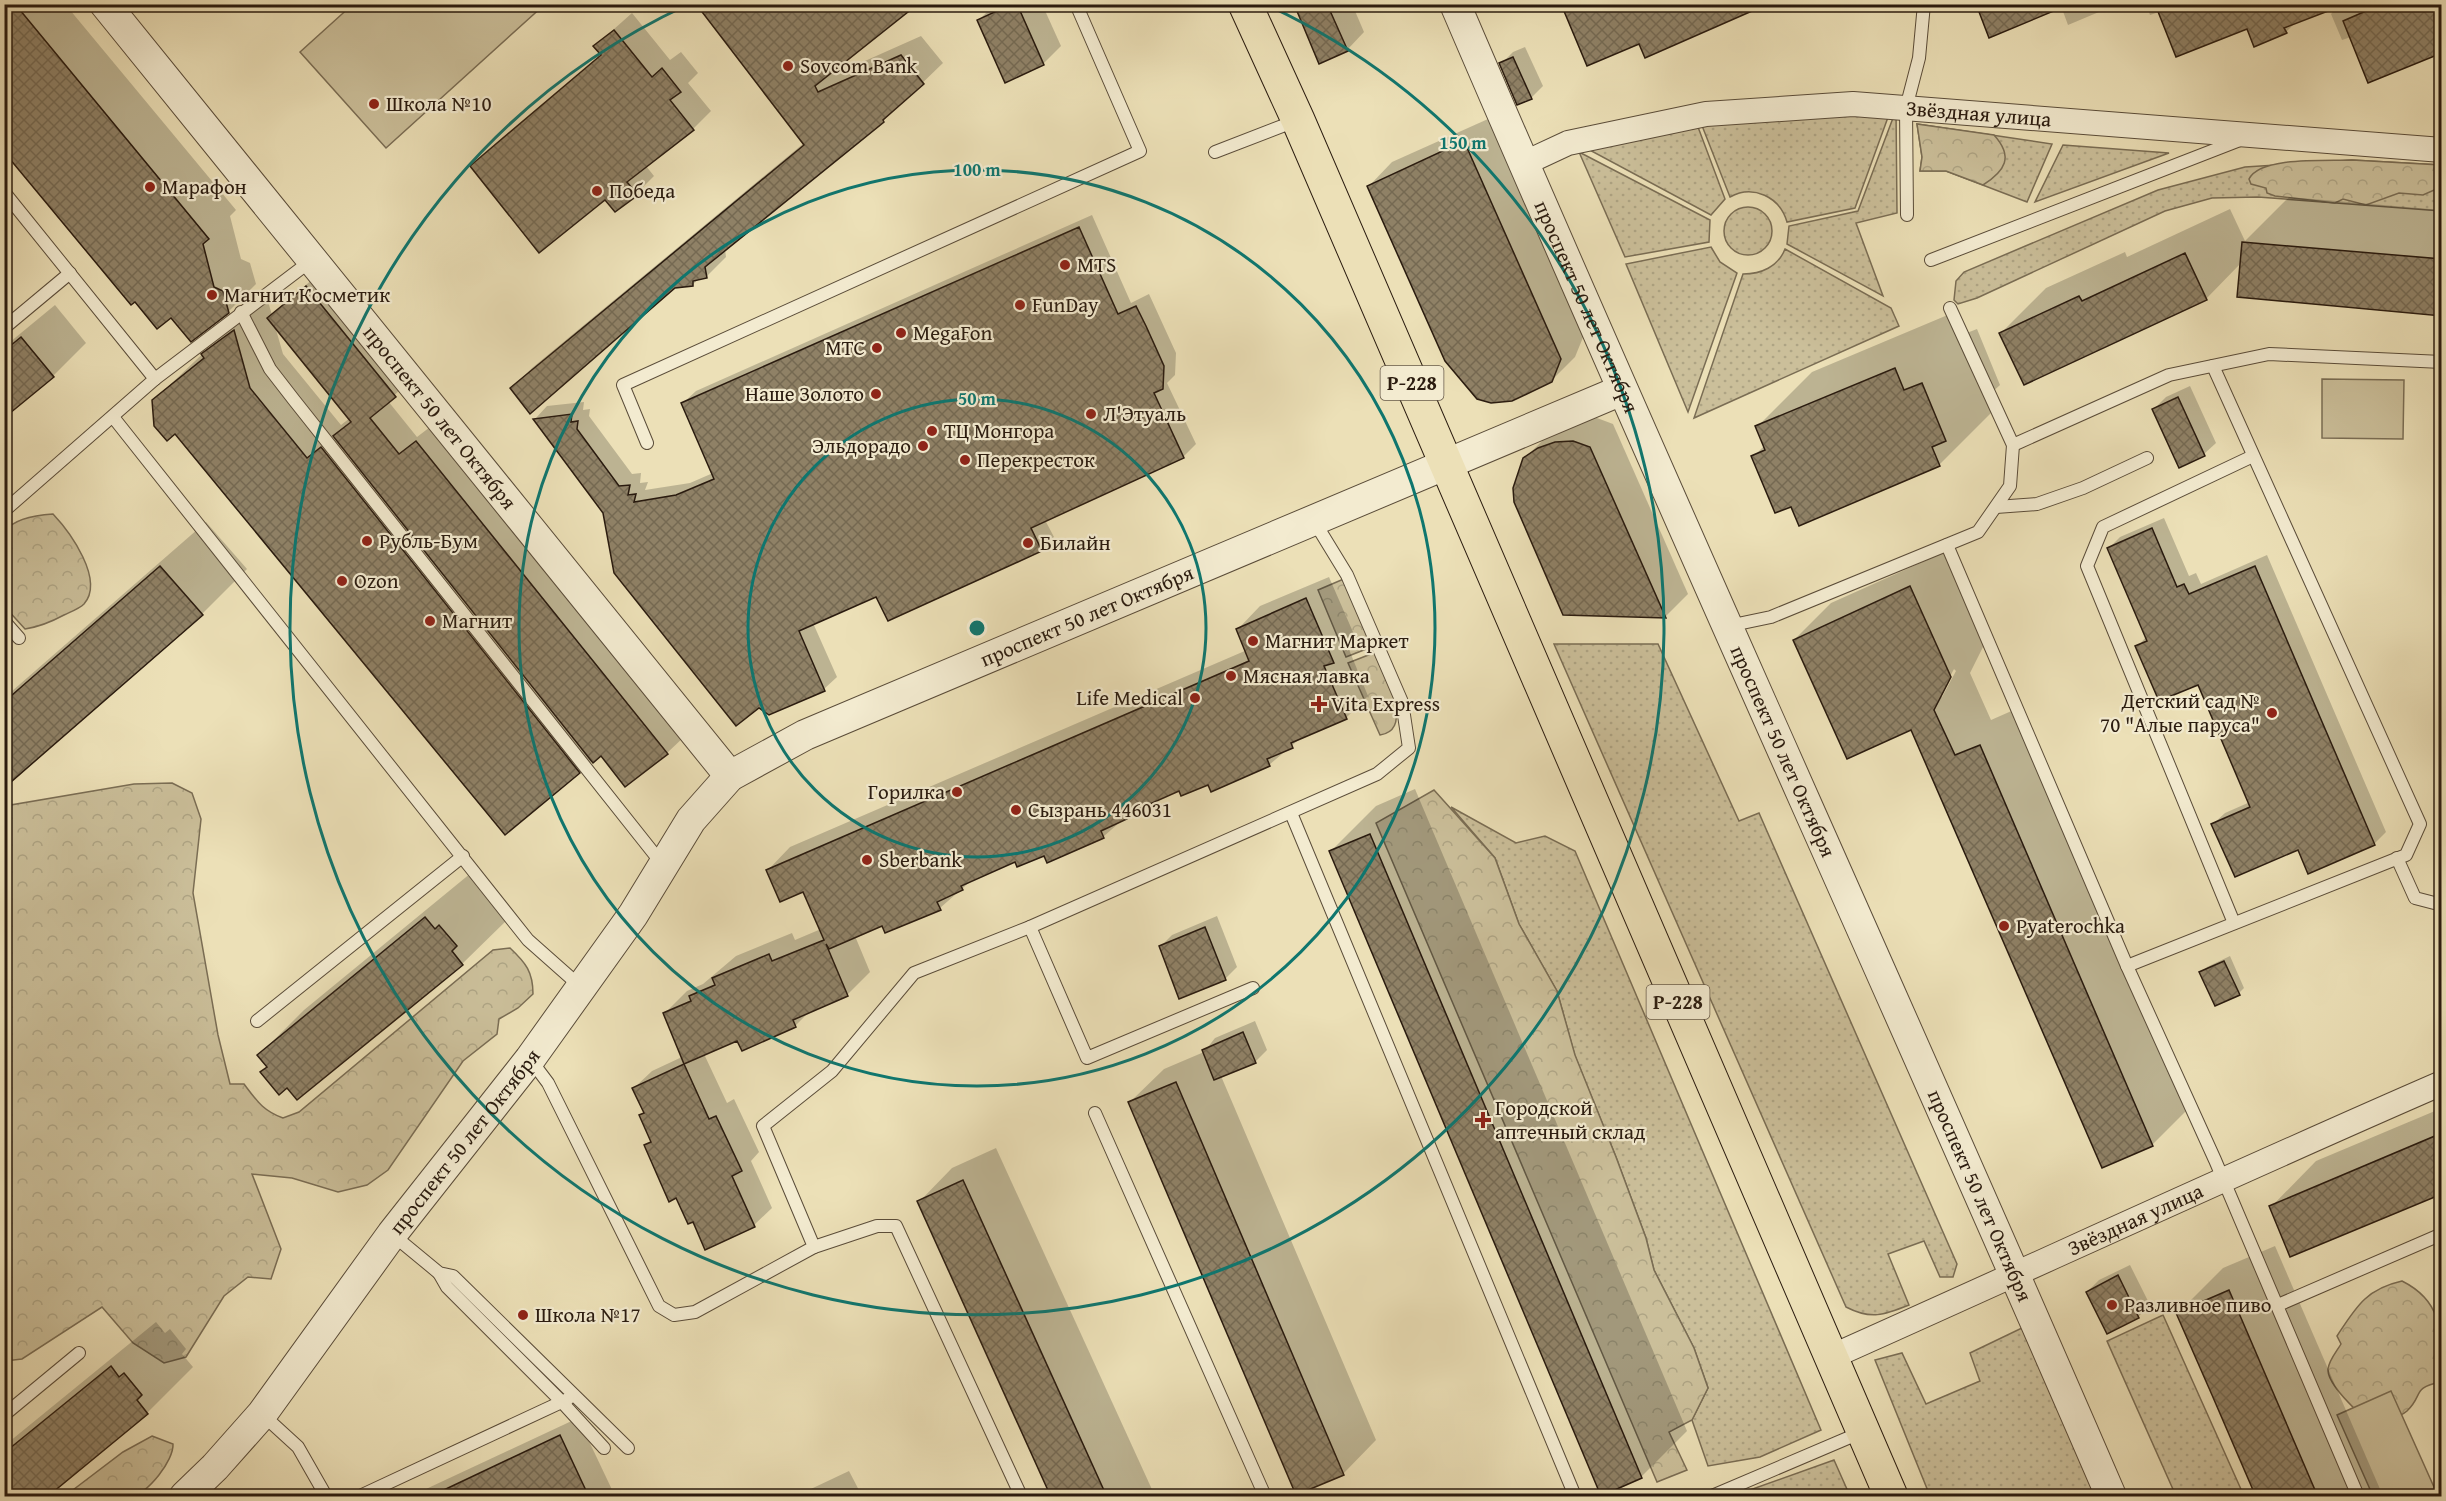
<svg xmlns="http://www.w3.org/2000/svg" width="2446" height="1501" font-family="'Gentium Book Plus',serif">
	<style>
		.grass { fill: url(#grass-dots); stroke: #7a6d54; stroke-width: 1.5 }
		.forest { fill: url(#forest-crowns); stroke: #7a6d54; stroke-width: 1.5 }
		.green { fill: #cbbf9a; stroke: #7a6d54; stroke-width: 1.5 }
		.shadow { fill: #0003; fill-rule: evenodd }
		.building { fill: url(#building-cross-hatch); stroke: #2a1b0f; stroke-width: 1.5 }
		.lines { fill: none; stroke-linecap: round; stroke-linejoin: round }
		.service-casing { stroke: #5a4c39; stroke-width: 14 }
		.minor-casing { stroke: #5a4c39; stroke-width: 26 }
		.tertiary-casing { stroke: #5a4c39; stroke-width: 32 }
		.primary-casing { stroke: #2a1b0f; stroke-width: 35 }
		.service { stroke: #f3ebd0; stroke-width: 12 }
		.minor { stroke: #f3ebd0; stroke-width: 24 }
		.tertiary { stroke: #f3ebd0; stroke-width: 30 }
		.primary { stroke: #ece0b7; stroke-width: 33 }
		.ring { fill: none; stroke: #0f766e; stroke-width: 3 }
		.poi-dot { fill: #8f2418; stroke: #f3ebd0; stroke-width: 2 }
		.labels { text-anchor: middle; stroke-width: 4.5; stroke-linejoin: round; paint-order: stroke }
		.shield { fill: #f3ebd0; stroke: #665949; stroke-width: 1.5 }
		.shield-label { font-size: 20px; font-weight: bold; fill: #2a1b0f }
		.poi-label { font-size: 21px; fill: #2a1b0f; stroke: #f3ebd0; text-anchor: start }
		.street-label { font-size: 21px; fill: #2a1b0f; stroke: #f3ebd0 }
		.centre { fill: #0f766e; stroke: #f3ebd0; stroke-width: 3 }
		.ring-label { font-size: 18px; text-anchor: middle; font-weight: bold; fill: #0f766e; stroke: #f3ebd0; stroke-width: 4.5; stroke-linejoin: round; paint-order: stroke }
	</style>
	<defs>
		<pattern id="grass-dots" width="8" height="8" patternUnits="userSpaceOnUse" patternTransform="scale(1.5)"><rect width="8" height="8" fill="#cbbf9a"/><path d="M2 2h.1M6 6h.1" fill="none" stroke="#aea484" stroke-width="1.8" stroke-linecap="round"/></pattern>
		<pattern id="forest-crowns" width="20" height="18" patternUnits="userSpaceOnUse" patternTransform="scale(1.5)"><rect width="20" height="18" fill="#cbbf9a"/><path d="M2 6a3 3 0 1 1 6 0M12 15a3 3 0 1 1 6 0" fill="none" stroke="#aea484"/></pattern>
		<pattern id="building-cross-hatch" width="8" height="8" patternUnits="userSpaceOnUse" patternTransform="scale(1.5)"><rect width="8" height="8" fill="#8f8166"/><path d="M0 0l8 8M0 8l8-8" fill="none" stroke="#756952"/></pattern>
	</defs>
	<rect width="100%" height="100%" fill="#ece0b7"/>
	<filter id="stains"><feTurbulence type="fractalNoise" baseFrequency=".00333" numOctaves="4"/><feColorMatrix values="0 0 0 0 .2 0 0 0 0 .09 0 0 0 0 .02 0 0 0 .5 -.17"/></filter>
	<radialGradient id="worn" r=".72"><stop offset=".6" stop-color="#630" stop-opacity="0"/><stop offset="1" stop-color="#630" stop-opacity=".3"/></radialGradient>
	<g class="grass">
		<path d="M1891,109l-36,99 -68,14c-7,-25 -34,-38 -57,-25l-31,-79z"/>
		<path d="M1896,110l1,103 -41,10 27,73 -96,-52 2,-18 69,-15z"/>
		<path d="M1695,119l30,80 -14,16 -127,-68z"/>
		<path d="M1917,124l135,20 -25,58 -81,-31h-26l2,-14z"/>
		<path d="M2063,145l106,8 -134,49z"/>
		<path d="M1579,152l131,68 -1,22 -84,15z"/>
		<path d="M2352,160l89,5v46l-183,-14 -46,1 -47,13 -188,87 -19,6 -4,-4 2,-19 8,-9 194,-82 87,-23z"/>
		<circle cx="1748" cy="231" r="24"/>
		<path d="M1711,247l9,15 17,11 -49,139 -62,-148z"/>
		<path d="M1785,249l106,59 8,18 -205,92 49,-144c18,0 35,-7 42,-25z"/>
		<path d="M1554,644h104l81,177 20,-8 198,451 -4,13h-13l-16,-36 -36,13 21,51c-25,10 -38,15 -63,2z"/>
		<path d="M1451,807l65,36 29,-7 30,15 246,579 -61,27 -52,9 -16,-46 16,-32 -14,-40 -40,-78 -8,-32 -30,-81 -41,-101 -18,-65 -38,-67 -24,-66z"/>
		<path d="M2163,1315l81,181h-68l-69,-155z"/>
		<path d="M2026,1326l74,170h-170l-55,-136 27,-7 24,51 54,-23 -10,-28z"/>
		<path d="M1834,1460l16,36h-117z"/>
	</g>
	<g class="forest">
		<path d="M1917,124l77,11c20,22 11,36 -11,50l-37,-14h-26l2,-14z"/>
		<path d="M2352,160l89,5v22l-18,8 -24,-2 -33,12 -23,-6 -8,4 -60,-7 -8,-3 -1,-5 -15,-4 -2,-5c11,-23 79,-18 103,-19z"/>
		<path d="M53,514c17,18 52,66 31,90 -5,5 -14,8 -20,11 -13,7 -25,12 -39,14l-20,-22v-76c10,-13 32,-16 48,-17z"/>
		<path d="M1346,578l28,68 -28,11 -28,-67z"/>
		<path d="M1376,652c7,19 40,78 4,83l-32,-72z"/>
		<path d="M172,783l20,10 9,26 -8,74 25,142 12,49h14c13,17 19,27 39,34l16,-6 194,-162 17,-2c16,15 23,24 23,46l-15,14 -19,11 -2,15 -34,27 -75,109 -21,15 -29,7 -46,-14 -40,-4 29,75 -10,30 -23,-2 -24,19 -38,61 -22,6 -31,-20 -31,-36 -80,52 -17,2v-555l129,-22z"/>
		<path d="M1434,790l61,68 24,66 38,67 18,64 41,102 30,81 8,32 40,78 14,40 -16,32 -23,12 18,38 -30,12 -281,-659z"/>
		<path d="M2402,1281c44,22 39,56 39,101 -30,6 -17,13 -34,29 -10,9 -30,7 -42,8 -10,-10 -38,-35 -37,-50 1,-9 9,-18 13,-25l-4,-8c19,-29 29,-47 65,-55z"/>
		<path d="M152,1436l21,8c1,16 -25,50 -42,52 -21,3 -45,1 -66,0l58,-44z"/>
	</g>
	<g class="green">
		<path d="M352,5v-1l192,1 -158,143 -86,-96z"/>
		<path d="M2322,379l82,1 -1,59 -81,-1z"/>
		<path d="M2391,1391l47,105h-65l-36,-81z"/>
	</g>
	<g class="shadow">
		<path d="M4,4h61l171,206 -6,6 11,43 9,4 6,21 -28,28 -57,4z"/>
		<path d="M698,4l137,64 3,5 83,-37 22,27 -60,58 -158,128 1,8 -20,20 -7,2 -7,6 -18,1 -162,102 20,-20 272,-225z"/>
		<path d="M995,4h47l19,42 -18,18 -64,-44z"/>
		<path d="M1295,4h57l12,28 -17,18z"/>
		<path d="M1977,4h141l-50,21 -7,-19z"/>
		<path d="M2146,4h194l-44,18 -10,10 -127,-20 -9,3z"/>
		<path d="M2340,4h102v52l-2,-4 -89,-15 -9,3 -11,-26z"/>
		<path d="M632,13l38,47 11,-8 17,21 -10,10 23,28 -18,18 -47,37 8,10 -17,17 -32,5 -133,-32 130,-112 -7,-8z"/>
		<path d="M1525,47l18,39 -12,12 -30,-34 12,-12z"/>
		<path d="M1488,119l96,216 -9,22 -24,24 -74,17 -30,-38 -78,-174 23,-24z"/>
		<path d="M2289,197l153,13v104l-201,-51 -35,36 -205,34 45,-45 79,-36 2,5 103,-48 15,32z"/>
		<path d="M1092,215l39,88 18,-9 27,59 -1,22 -8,8 29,61 -13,13 -138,63 9,17 -13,13 -164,45 -64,28 24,54 -13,12 -55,24 -165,-201 -69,-93 12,-13 37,-4 -1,8 7,-1 -1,7 43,58 9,-1 -1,10 8,-1 -3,8 45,-7 23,-10 -30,-70 13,-12z"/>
		<path d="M324,269l89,109 -25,23 29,36 17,-13 251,312 -18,17 -66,1 -22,18 -426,-371 84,-80 30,-23 5,17zM275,326l75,92 -9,7 -58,-71z"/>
		<path d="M55,305l31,38 -33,33 -49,40v-69z"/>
		<path d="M1950,314l9,22 18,-7 23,56 -12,11 6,14 -55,55 -148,40 -38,-48 12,-12 -8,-18 55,-55z"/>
		<path d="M2190,386l26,57 -12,11 -24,12 -26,-57 12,-12z"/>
		<path d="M1597,418l16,6 75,170 -23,23 -141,-158 24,-24 31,-16z"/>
		<path d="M2164,518l25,58 7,-3 5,11 66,-29 119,277 -12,12 -161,-20 12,-11 25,-11 -52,-119 -61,-36 9,-10 -37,-89 11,-11z"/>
		<path d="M206,522l41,47 -45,45 -198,172v-88z"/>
		<path d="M1947,551l40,88 -17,34 21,47 25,-11 173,399 -37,37 -240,-417 -118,-88 37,-37zM1954,669l2,2 -14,26h-3z"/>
		<path d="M1329,577l27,62 -8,8 20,49 -22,22 -44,19 -33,28 -89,24 -44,19 -33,29 -87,23 -44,20 -32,28 -58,16 -27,12 15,36 -23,23 -36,15 -16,16 -57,13 -34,15 23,49 7,-4 25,53 -8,9 21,47 -18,17 -61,-5 -47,-74 5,-6 -10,-24 4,-5 -11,-23 18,-17 30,-14 -17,-44 22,-22 16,-7 33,-28 56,-23 3,7 26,-11 -17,-39 -36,-20 22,-23 457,-197 -9,-21 22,-23z"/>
		<path d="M1415,789l272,642 -46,46 -39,17 -271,-643 45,-45z"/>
		<path d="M471,873l37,46 -46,45 -165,134 -9,-12 -26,-14 6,-6 -9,-11 45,-45z"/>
		<path d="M1217,916l20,51 -12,12 -65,-32 12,-12z"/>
		<path d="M2230,956l14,32 -5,5 -38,-20 6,-6z"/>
		<path d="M1255,1021l12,29 -11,11 -35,15 155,364 -33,34 -213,-372 34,-33 40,-17 11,-14z"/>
		<path d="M2442,1108v85l-171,14 45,-46z"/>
		<path d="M996,1148l159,348h-102l-134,-294 33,-34z"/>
		<path d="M2275,1246l108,250h-125l-80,-183 45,-45z"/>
		<path d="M2130,1265l20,40 -12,12 -51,-25 12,-12z"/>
		<path d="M156,1322l9,11 5,-4 16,20 -4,5 11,13 -46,46 -103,83h-40v-50z"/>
		<path d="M578,1418l37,78h-204z"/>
		<path d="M849,1471l13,25h-66z"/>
	</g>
	<g class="building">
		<path d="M4,4h11l194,235 -6,5 11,43 9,4 6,22 -38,29 -20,-24 -14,11 -22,-27 -4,3 -127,-153z"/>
		<path d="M696,4h222l-103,82 3,6 83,-37 23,29 -41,36 1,2 -179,145 2,11 -14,3v5l-18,2 -145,126 -20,-26 294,-243z"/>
		<path d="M1012,4h5l27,61 -39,18 -28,-63z"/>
		<path d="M1294,4h33l21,47 -29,13z"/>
		<path d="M1561,4h207l-123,54 -6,-14 -52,22z"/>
		<path d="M1976,4h92v1l-79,33z"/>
		<path d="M2155,4h185l1,2 -57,22 3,5 -33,14 -7,-18 -71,28z"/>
		<path d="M2382,4h60v49l-74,30 -25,-62z"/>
		<path d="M614,30l38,47 10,-9 19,24 -11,8 24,30 -67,52 11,13 -23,17 -10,-12 -66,53 -69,-87 131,-111 -8,-9z"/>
		<path d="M1513,57l19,42 -15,6 -18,-42z"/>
		<path d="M1464,141l97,218 -9,23 -40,19 -21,2 -14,-4 -32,-38 -78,-175z"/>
		<path d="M1079,227l39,87 18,-8 10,20 18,40 -1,23 -9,4 30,65 -153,70 11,23 -154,70 -12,-24 -77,34 26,60 -56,24 -10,-7 -23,18 -122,-153 -11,-60 -70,-94 39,-5 -1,8 7,-1 -1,8 42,57 11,-1 -2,10 8,-1 -2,8 42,-7 38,-16 -33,-76z"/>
		<path d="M2242,242l200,17v57l-205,-19z"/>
		<path d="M2185,253l22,47 -183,85 -25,-52 80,-37 3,5z"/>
		<path d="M306,286l90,111 -26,21 29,36 17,-13 252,313 -43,33 -24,-31 -8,7 -260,-327 18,-14 -84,-104z"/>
		<path d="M234,330l16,58 57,70 14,-11 259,326 -75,62 -330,-401 -8,7 -13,-15 -2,-26 52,-42 -3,-4z"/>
		<path d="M21,337l33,40 -50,41v-67z"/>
		<path d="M1895,368l9,22 18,-7 24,58 -14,6 8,19 -141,60 -8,-19 -16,6 -24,-57 14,-6 -10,-24z"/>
		<path d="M2178,397l27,59 -26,12 -27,-59z"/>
		<path d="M1573,441l17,6 76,171 -103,-3 -49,-113 -1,-14 10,-30 15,-10 17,-6z"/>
		<path d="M2152,528l25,59 7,-3 5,10 66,-28 120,279 -67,29 -10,-24 -63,27 -24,-53 39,-17 -52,-122 -39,16 -24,-55 12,-5 -40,-93z"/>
		<path d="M160,566l43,49 -199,173v-86z"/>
		<path d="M1910,586l41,91 -17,33 21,45 25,-10 173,401 -51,22 -191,-438 -64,29 -54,-119z"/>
		<path d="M1306,598l28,65 -10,3 23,53 -56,24 2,5 -26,11 3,7 -59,26 -3,-7 -27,11 -2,-5 -54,24 2,4 -26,12 3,7 -57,25 -3,-7 -27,11 -2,-5 -54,24 2,4 -26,12 4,8 -56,23 -3,-7 -53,23 -3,-5 22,52 -55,24 3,7 -54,24 -5,-10 -53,23 -21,-51 28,-12 -2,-5 26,-11 -3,-7 57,-24 3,7 52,-21 -21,-48 -23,10 -14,-32 483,-209 -13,-32z"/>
		<path d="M1370,834l272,644 -41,18 -272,-645z"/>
		<path d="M425,917l10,12 4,-4 18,21 -5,5 11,14 -166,135 -10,-12 -8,7 -19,-23 7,-5 -10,-12z"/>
		<path d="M1205,927l21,53 -47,19 -20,-53z"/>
		<path d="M2224,961l16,34 -25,11 -16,-34z"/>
		<path d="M1243,1032l13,31 -42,17 -12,-30z"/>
		<path d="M684,1064l25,55 7,-3 26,55 -10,5 23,51 -50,23 -12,-28 -5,2 -12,-26 -7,4 -25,-57 7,-3 -12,-27 5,-2 -12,-25z"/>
		<path d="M1176,1082l168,393 -48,20 -168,-393z"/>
		<path d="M2442,1133v61l-152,63 -21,-51z"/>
		<path d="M963,1180l144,317h-56l-134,-296z"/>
		<path d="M2118,1275l21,43 -32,16 -21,-42z"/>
		<path d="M2229,1290l89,207h-62l-44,-102 -36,-82z"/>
		<path d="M111,1366l8,11 5,-4 18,22 -5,5 11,14 -101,83h-43v-44z"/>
		<path d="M560,1435l29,62h-160z"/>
	</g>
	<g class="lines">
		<defs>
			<g id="service">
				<path d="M1215,152l83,-32"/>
				<path d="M4,192l151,187"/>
				<path d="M1907,215l-1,-107 13,-50 5,-54"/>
				<path d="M1931,260l309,-120"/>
				<path d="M241,312l29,57 24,31 369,465"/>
				<path d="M4,328l66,-55"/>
				<path d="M113,417l415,523 53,47"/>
				<path d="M647,443l-24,-58 517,-234 -64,-147"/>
				<path d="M2013,445l156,-70 100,-21 173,8"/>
				<path d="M1996,507l41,-3 46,-16 64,-30"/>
				<path d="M4,511l151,-132 157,-119"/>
				<path d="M1947,545l180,421 88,194 143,336"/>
				<path d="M4,621l15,17"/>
				<path d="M1728,626l43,-9 207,-85 32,-46 3,-41 -63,-137"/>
				<path d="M1291,813l284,683"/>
				<path d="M2397,858l18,40 27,7"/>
				<path d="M2234,923l-147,-357 16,-39 150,-71"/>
				<path d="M1030,927l57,131 166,-70"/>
				<path d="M2127,966l279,-111 14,-31 -207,-458"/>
				<path d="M257,1021l206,-165"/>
				<path d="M530,1059l18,24 111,223 15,9 21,-3 119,-65 -51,-121 69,-55 82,-98 116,-46 347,-153 32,-26 -7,-46 -55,-127 -33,-54"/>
				<path d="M1095,1113l170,383"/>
				<path d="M393,1235l46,38 14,3 175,172"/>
				<path d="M814,1247l63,-21h19l125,270"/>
				<path d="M439,1273l8,14 114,114 43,47"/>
				<path d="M2278,1305l164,-71"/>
				<path d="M4,1415l75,-62"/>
				<path d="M263,1415l35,32 28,49"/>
				<path d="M360,1496l208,-97"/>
				<path d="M1398,1496h1"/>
				<path d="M1712,1496l150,-64"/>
			</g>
			<g id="minor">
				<path id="s1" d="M1523,164l45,-21 138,-29 147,-10 589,46"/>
				<path id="s2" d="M1831,1357c204,-91 406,-185 611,-274"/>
			</g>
			<g id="tertiary">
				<path id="s3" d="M105,4l625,772"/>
				<path id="s4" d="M1455,4c214,500 441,994 656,1492"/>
				<path id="s5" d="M185,1496l30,-29 47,-53 130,-180 138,-175 103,-144 58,-95 39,-44 75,-41 817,-345"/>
			</g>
			<path id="primary" d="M1245,4l53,116 593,1376"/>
		</defs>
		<use href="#service" class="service-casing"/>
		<use href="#minor" class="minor-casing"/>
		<use href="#tertiary" class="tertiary-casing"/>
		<use href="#primary" class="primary-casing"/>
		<use href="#service" class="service"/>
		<use href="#minor" class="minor"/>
		<use href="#tertiary" class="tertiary"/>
		<use href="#primary" class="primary"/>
	</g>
	<g class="ring">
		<circle cx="977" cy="628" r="229"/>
		<circle cx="977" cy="628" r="458"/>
		<path d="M1267 5A687 687 0 1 1 687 5"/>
	</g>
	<g class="poi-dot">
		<circle cx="788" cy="66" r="6"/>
		<circle cx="374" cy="104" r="6"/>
		<circle cx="150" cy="187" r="6"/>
		<circle cx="597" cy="191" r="6"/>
		<circle cx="1065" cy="265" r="6"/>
		<circle cx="212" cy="295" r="6"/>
		<circle cx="1020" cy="305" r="6"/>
		<circle cx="901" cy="333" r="6"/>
		<circle cx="877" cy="348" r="6"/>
		<circle cx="876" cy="394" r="6"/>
		<circle cx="1091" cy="414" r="6"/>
		<circle cx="932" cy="431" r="6"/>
		<circle cx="923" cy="446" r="6"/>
		<circle cx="965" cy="460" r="6"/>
		<circle cx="367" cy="541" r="6"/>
		<circle cx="1028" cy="543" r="6"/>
		<circle cx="342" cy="581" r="6"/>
		<circle cx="430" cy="621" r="6"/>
		<circle cx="1253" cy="641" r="6"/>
		<circle cx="1231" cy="676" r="6"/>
		<circle cx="1195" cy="698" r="6"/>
		<path d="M1316 695h6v6h6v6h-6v6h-6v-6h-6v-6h6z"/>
		<circle cx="2272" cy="713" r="6"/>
		<circle cx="957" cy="792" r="6"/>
		<circle cx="1016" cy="810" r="6"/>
		<circle cx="867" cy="860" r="6"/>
		<circle cx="2004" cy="926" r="6"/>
		<path d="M1480 1111h6v6h6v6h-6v6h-6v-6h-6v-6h6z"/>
		<circle cx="2112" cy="1305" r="6"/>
		<circle cx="523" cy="1315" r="6"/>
	</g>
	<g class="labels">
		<g class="shield">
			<rect x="1380.5" y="366" width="63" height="34" rx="4.5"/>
			<rect x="1646.5" y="985" width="63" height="34" rx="4.5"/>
		</g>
		<g class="shield-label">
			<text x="1412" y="390">Р-228</text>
			<text x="1678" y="1009">Р-228</text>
		</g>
		<g class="poi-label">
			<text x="800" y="73">Sovcom Bank</text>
			<text x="386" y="111">Школа №10</text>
			<text x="162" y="194">Марафон</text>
			<text x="609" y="198">Победа</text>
			<text x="1077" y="272">MTS</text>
			<text x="224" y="302">Магнит Косметик</text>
			<text x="1032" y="312">FunDay</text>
			<text x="913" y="340">MegaFon</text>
			<text x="865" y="355" text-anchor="end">МТС</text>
			<text x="864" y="401" text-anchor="end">Наше Золото</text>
			<text x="1103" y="421">Л'Этуаль</text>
			<text x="944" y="438">ТЦ Монгора</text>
			<text x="911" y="453" text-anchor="end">Эльдорадо</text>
			<text x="977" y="467">Перекресток</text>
			<text x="379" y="548">Рубль-Бум</text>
			<text x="1040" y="550">Билайн</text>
			<text x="354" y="588">Ozon</text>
			<text x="442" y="628">Магнит</text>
			<text x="1265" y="648">Магнит Маркет</text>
			<text x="1243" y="683">Мясная лавка</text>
			<text x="1183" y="705" text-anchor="end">Life Medical</text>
			<text x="2260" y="708" text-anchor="end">Детский сад №<tspan x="2260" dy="24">70 "Алые паруса"</tspan></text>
			<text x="1331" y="711">Vita Express</text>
			<text x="945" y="799" text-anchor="end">Горилка</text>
			<text x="1028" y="817">Сызрань 446031</text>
			<text x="879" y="867">Sberbank</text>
			<text x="2016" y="933">Pyaterochka</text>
			<text x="1495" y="1115">Городской<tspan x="1495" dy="24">аптечный склад</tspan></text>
			<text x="2124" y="1312">Разливное пиво</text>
			<text x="535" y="1322">Школа №17</text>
		</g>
		<g class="street-label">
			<text dy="7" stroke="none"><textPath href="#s1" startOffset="464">Звёздная улица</textPath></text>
			<text dy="7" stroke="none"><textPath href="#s4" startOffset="330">проспект 50 лет Октября</textPath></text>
			<text dy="7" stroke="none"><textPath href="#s3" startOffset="532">проспект 50 лет Октября</textPath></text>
			<text dy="7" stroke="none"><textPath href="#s5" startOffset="1296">проспект 50 лет Октября</textPath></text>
			<text dy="7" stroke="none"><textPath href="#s4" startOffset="816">проспект 50 лет Октября</textPath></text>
			<text dy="7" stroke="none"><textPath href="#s5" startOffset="452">проспект 50 лет Октября</textPath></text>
			<text dy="7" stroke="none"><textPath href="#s4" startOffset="1302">проспект 50 лет Октября</textPath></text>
			<text dy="7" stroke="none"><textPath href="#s2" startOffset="334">Звёздная улица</textPath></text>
		</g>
	</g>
	<circle cx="977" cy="628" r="9" class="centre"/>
	<g class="ring-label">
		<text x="1463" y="149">150 m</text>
		<text x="977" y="176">100 m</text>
		<text x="977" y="405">50 m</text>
	</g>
	<rect width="2446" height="1501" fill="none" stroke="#ece0b7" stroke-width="24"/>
	<rect x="6" y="6" width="2434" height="1489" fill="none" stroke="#2a1b0f" stroke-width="3"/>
	<rect x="12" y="12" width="2422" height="1477" fill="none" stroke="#2a1b0f" stroke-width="1.5"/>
	<rect width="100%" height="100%" filter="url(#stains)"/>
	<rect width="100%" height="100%" fill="url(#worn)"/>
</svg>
